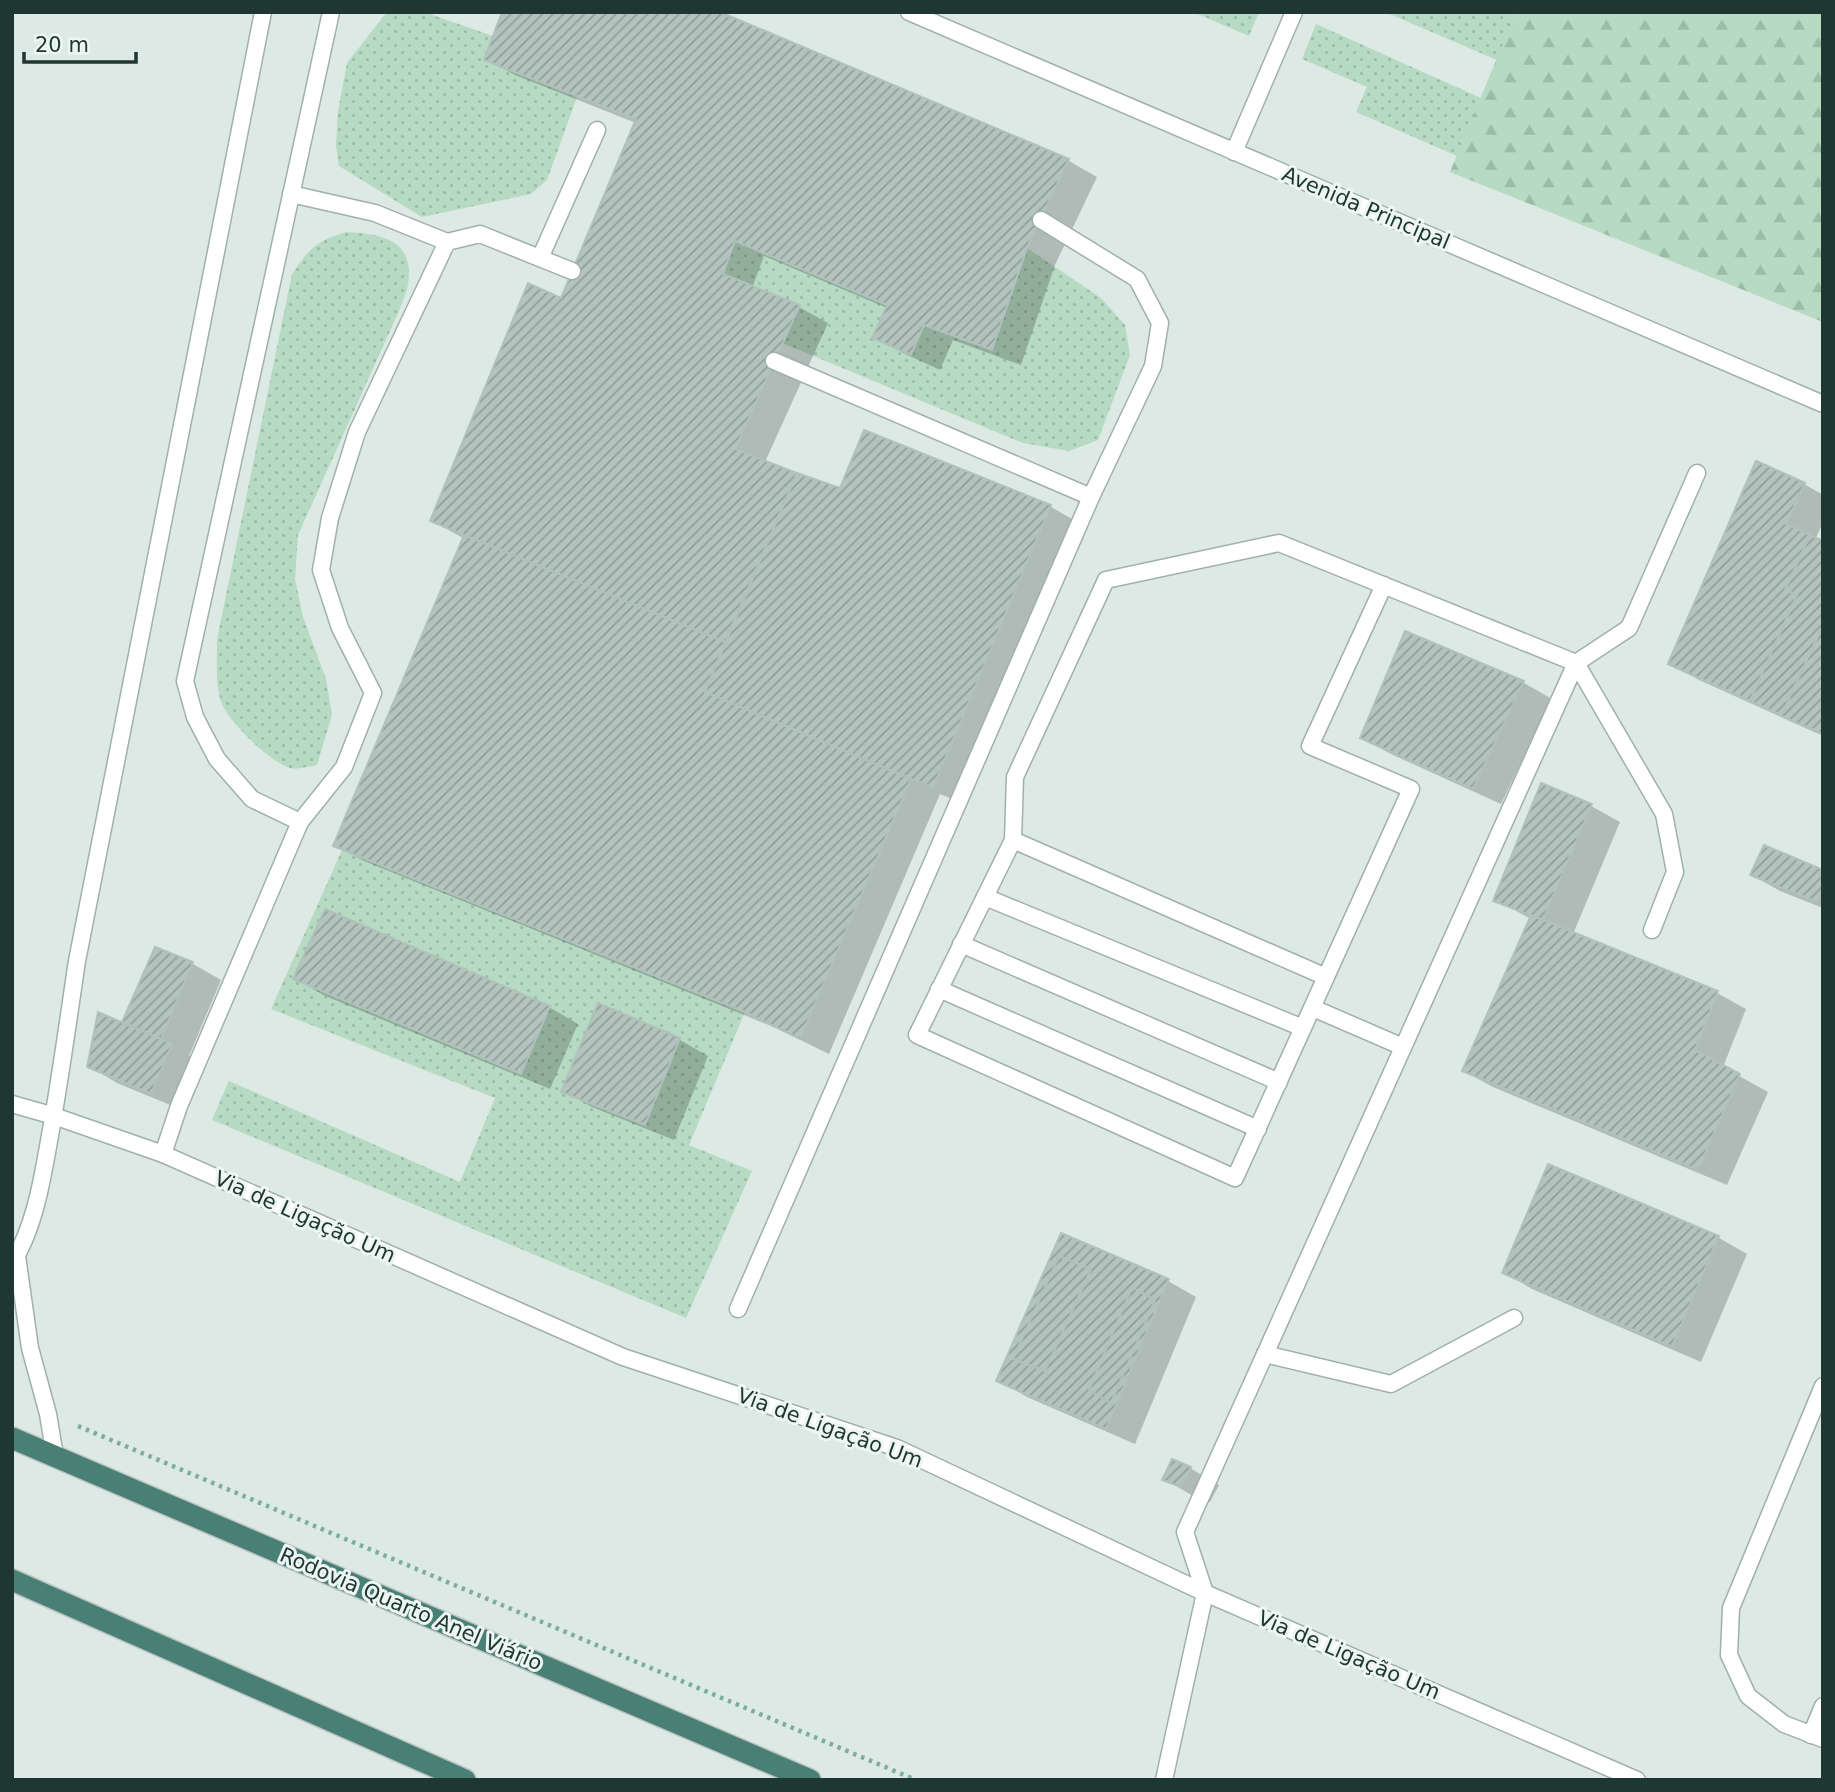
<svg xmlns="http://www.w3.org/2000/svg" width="1835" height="1792" font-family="'DejaVu Sans',sans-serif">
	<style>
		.grass { fill: url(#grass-dots) }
		.forest { fill: url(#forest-firs) }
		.shadow { fill: #0003 }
		.building { fill: url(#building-hatch); stroke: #b0c2bb; stroke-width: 2 }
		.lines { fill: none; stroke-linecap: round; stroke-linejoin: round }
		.service-casing { stroke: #a0b0ab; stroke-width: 19 }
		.trunk-casing { stroke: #bcc3c2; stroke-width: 24 }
		.path { stroke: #7eaca0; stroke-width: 4.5; stroke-dasharray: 3.5 5; stroke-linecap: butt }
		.service { stroke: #fff; stroke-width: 16 }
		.trunk { stroke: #488076; stroke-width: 21 }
		.labels { text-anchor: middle; stroke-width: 6; stroke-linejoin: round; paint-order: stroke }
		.street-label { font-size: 21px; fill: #1f3732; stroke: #edf6f2 }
	</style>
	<defs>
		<pattern id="grass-dots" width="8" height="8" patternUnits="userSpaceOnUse" patternTransform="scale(1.75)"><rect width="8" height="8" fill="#b6dac2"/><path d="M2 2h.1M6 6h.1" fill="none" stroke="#9cbca7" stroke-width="1.8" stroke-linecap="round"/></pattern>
		<pattern id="forest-firs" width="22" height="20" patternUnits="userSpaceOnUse" patternTransform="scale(1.75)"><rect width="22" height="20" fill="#b6dac2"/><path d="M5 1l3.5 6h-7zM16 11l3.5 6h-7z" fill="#9cbca7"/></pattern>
		<pattern id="building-hatch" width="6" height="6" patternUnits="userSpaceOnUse" patternTransform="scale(1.75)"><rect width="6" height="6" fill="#b3c3bd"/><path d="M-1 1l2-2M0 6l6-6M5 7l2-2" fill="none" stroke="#919f9a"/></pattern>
	</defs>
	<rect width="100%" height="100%" fill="#dde9e4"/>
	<g class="grass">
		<path d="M387,12h37l69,24 -8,24 92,37 -30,83 -16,14 -109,23 -83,-51 -3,-21 2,-34 9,-48z"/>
		<path d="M1193,12h66l-10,24z"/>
		<path d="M1385,12h131l-19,48z"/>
		<path d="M1316,24l165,74 -24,58 -101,-44 11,-25 -65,-28z"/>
		<path d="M346,232c35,2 69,7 62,52 -1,9 -6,18 -9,27l-101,224 -3,44 8,38 23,62 6,36 -15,50c-8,1 -20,5 -27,3 -20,-6 -60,-45 -68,-64 -7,-17 -5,-46 -5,-65l75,-365c16,-24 25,-34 54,-42z"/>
		<path d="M735,241l152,64 -14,33 38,17 13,-30 68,25 35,-102 74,50 24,27 5,30 -32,85 -29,11 -46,-8 -241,-100 18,-38 -77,-31z"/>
		<path d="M342,850l403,162 -56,133 63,26 -66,147 -474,-198 17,-39 231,101 35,-84 -224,-89z"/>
	</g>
	<path class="forest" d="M1516,12h307v310l-373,-150z"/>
	<g class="shadow">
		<path d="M716,12l353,149 28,16 -42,88 -34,100 -68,-25 -13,30 -37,-17 -28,-16 12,-29 -123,-52 -12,32 47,19 29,16 -63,139 76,28 24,-58 186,75 28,16 -117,280 -22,-9 -111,260 -53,-26 -412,-167 -29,-16 130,-306 -33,-18 130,-220 74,-178 -121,-48 -29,-16z"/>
		<path d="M1804,484l19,11v27l-8,18 8,3v193l-124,-56 -29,-17z"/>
		<path d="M1406,633l118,50 28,16 -51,105 -110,-50 -29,-16z"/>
		<path d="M1542,785l49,21 29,16 -47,112 144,59 29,16 -23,58 45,25 -41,93 -234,-98 -29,-16 67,-152 -35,-19z"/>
		<path d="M1823,872v36l-43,-17 -28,-16z"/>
		<path d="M155,949l38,15 28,16 -32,76 10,6 -19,47 -63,-26 -28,-17 34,-41z"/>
		<path d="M295,978l254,29 29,17 -28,65 -227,-94z"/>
		<path d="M599,1005l81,35 28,16 -34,84 -82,-33 -28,-16z"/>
		<path d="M1549,1166l170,72 28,16 -46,108 -169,-73 -28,-17z"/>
		<path d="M1168,1281l28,16 -61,147 -108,-47 -29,-17z"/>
		<path d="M1190,1468l29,17 -9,17 -17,-6 -29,-17z"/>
	</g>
	<g class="building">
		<path d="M502,12h218l349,147 -42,89 -35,102 -68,-25 -13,30 -39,-17 15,-33 -152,-64 -12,33 77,31 -65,144 62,24 -72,169 -295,-121 98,-238 33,15 75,-179 -152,-59z"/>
		<path d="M864,430l187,75 -118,283 -228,-96 92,-219 43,15z"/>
		<path d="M1756,461l49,22 -19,41 37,17v193l-155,-70z"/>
		<path d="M1756,461l49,22 -19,41 24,11 -25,55 12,5 -47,106 -82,-37z"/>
		<path d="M464,535l261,107 -20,50 206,87 -111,260 -55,-27 -412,-166z"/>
		<path d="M1823,625v109l-42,-18z"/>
		<path d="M1405,631l119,50 -51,108 -113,-51z"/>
		<path d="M1541,783l51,21 -49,116 -50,-19z"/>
		<path d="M1764,845l59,25v16l-6,16 -67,-27z"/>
		<path d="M325,909l225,97 -29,68 -228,-95z"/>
		<path d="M1531,915l187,76 -23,59 45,24 -42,96 -236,-99z"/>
		<path d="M155,947l38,15 -32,77 -39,-17z"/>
		<path d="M598,1003l82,35 -35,87 -84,-33z"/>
		<path d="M98,1012l74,32 -21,50 -64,-27z"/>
		<path d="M1548,1164l171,72 -47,111 -170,-74z"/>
		<path d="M1061,1233l108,46 -63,150 -110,-48z"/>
		<path d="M1059,1256l32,13 -46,102 -32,-12z"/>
		<path d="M1132,1287l23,13 -44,103 -22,-13z"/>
		<path d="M1172,1459l19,8 -10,20 -19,-7z"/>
	</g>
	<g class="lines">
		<defs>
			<g id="service">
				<path d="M909,12l914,392"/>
				<path d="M1234,152l60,-140"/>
				<path d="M291,194l84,19 72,29"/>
				<path d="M1041,220l96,59 23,44 -7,43 -62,131"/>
				<path d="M540,258l57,-128"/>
				<path d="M1384,585l-74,161 101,43 -176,389 -318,-143 96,-195 2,-63 91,-197 173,-37 297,120 88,151 11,58 -23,58"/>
				<path d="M300,822l-48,-23 -35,-40 -22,-42 -10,-36 146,-669"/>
				<path d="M1013,840l313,137"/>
				<path d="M985,897l318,131"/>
				<path d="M961,944l318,138"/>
				<path d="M939,989l319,140"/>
				<path d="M1313,1008l90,39"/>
				<path d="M12,1104l42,12 109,38 460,203 274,91 308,145 432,187"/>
				<path d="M163,1154l16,-48 121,-284 44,-55 29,-74 -33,-65 -19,-58 9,-52 27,-86 90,-190 33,-8 92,37"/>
				<path d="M17,1256l13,92 18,66 7,42"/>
				<path d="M12,1263c22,-34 30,-82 37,-122 11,-60 19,-120 28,-180l186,-949"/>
				<path d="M738,1309l353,-812 -317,-136"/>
				<path d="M1265,1354l126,30 123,-66"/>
				<path d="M1823,1386l-92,222 -2,47 19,41 36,28 39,15"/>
				<path d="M1811,1735l12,-29"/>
				<path d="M1164,1780l41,-187 -20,-61 391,-869 53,-35 68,-155"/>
			</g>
			<g id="trunk">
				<path d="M12,1438l798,342"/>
				<path d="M12,1580l453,200"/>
			</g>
		</defs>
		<use href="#service" class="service-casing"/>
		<use href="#trunk" class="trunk-casing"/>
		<path class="path" d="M78,1426l838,354"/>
		<use href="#service" class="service"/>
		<use href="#trunk" class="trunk"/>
	</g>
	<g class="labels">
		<g class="street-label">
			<text transform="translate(1366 208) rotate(23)" y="7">Avenida Principal</text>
			<text transform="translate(305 1217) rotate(24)" y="7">Via de Ligação Um</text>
			<text transform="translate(830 1428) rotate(20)" y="7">Via de Ligação Um</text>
			<text transform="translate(411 1609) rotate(23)" y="7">Rodovia Quarto Anel Viário</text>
			<text transform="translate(1349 1655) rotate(23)" y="7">Via de Ligação Um</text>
		</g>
	</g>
	<rect width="1835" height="1792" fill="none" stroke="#1f3732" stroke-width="28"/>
	<path d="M24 52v10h112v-10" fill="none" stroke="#1f3732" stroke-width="3.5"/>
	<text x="35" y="52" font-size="21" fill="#1f3732" stroke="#edf6f2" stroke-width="5" paint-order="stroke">20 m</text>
</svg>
